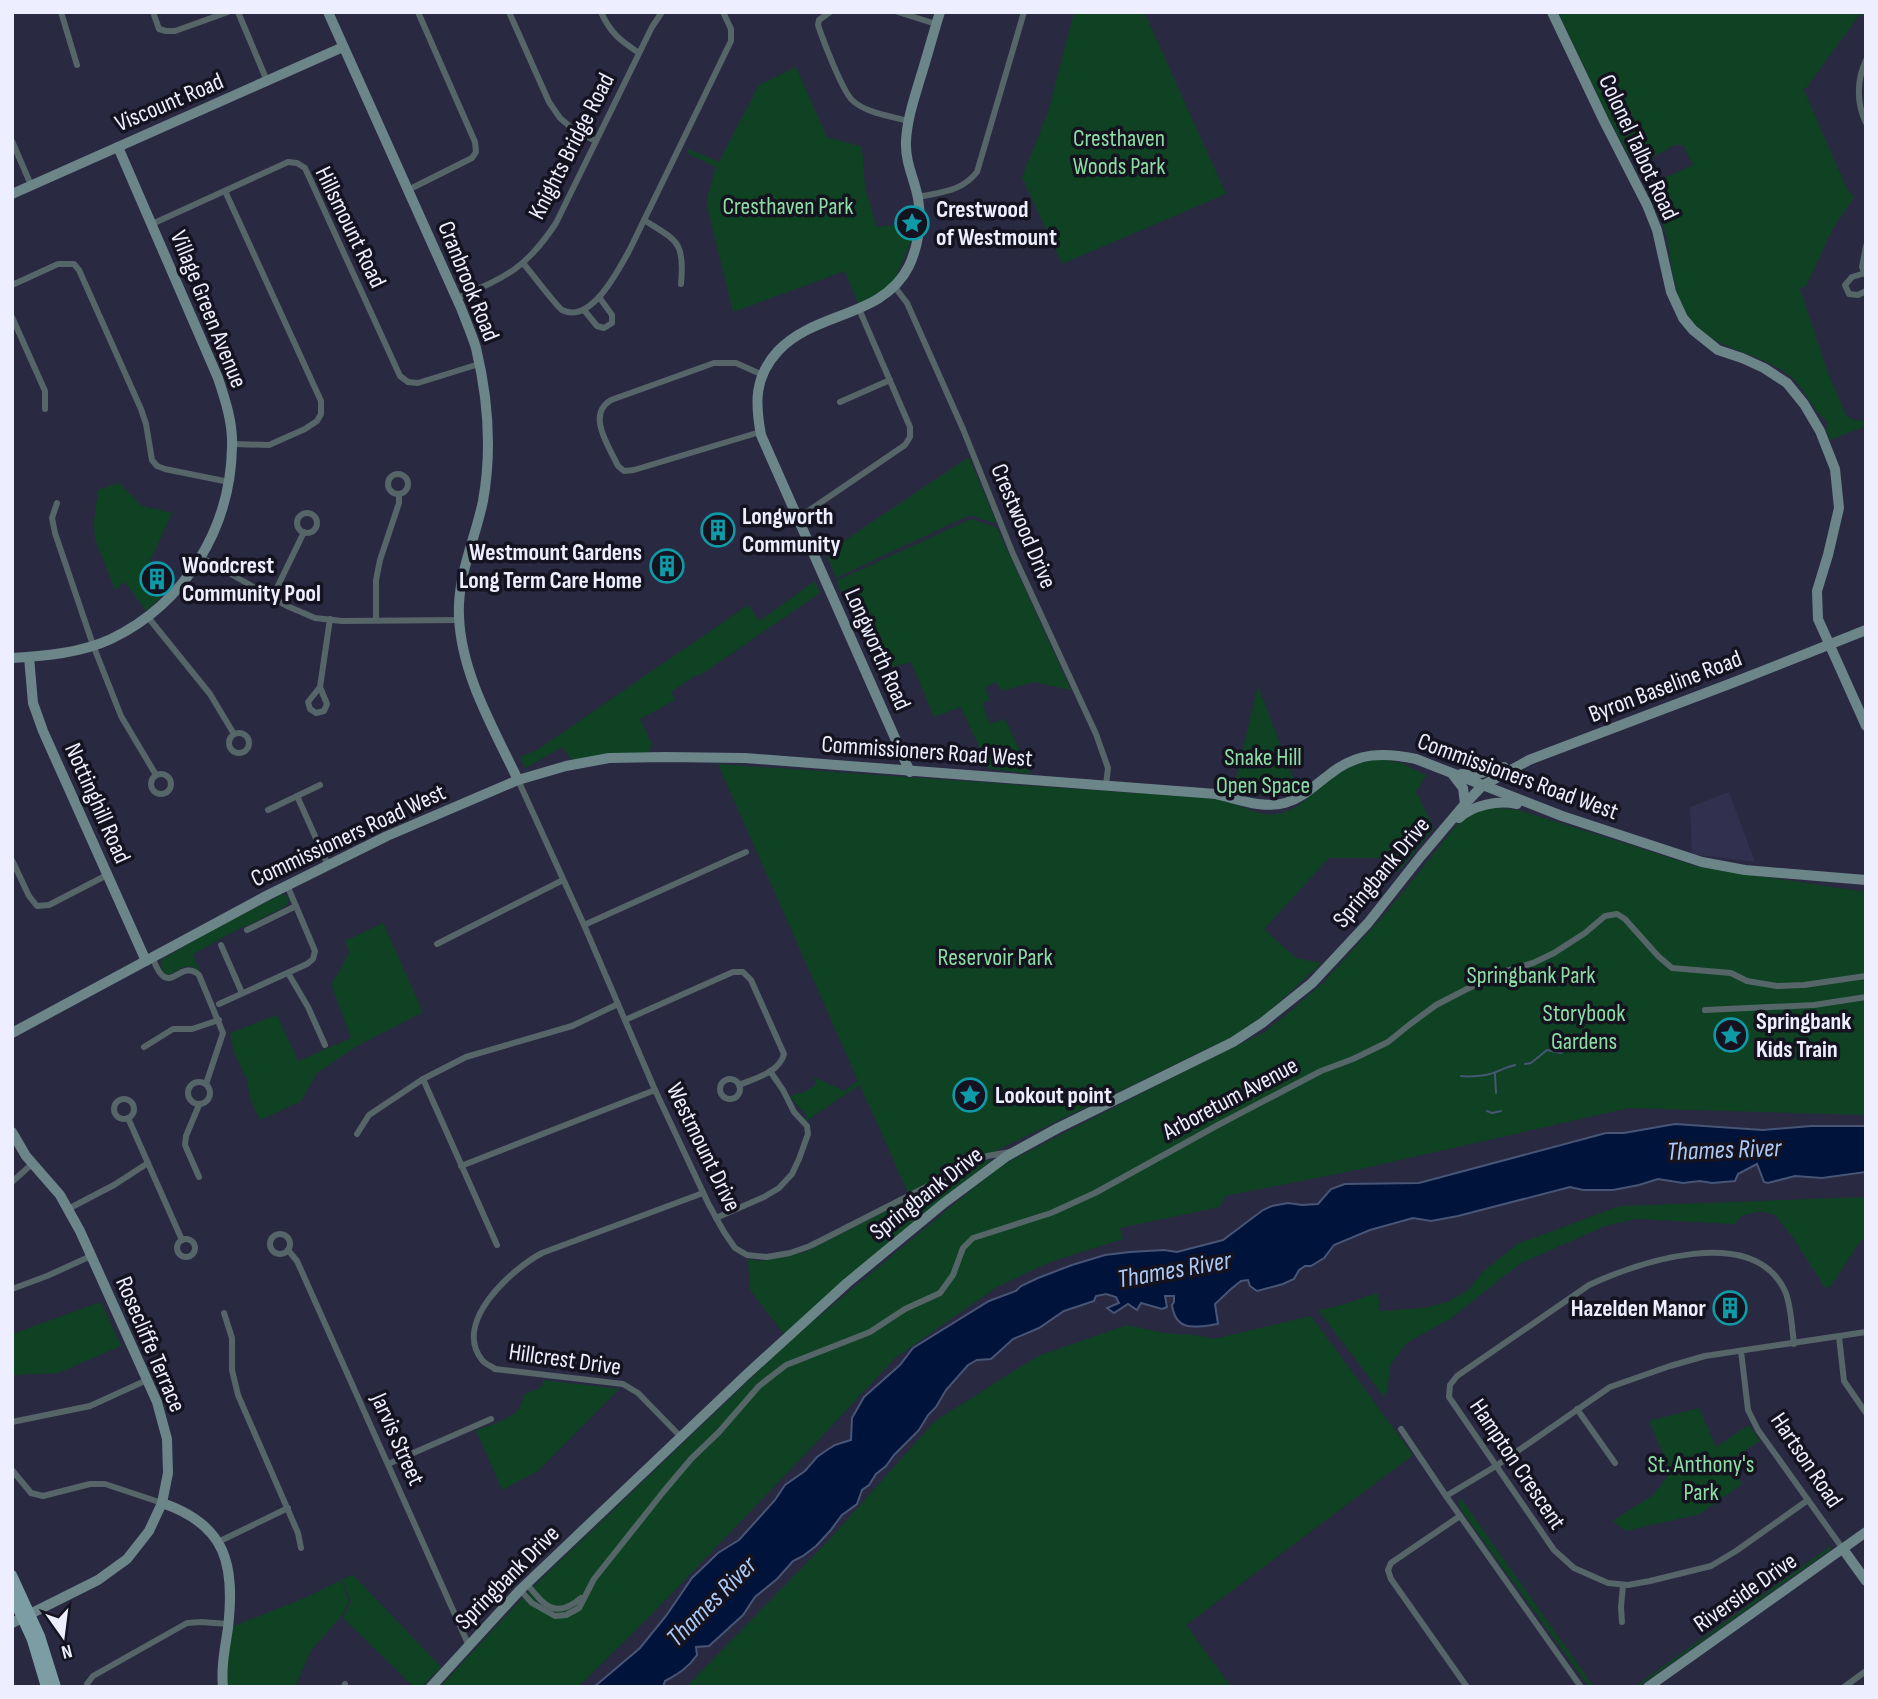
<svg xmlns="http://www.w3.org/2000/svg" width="1878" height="1699" font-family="'Sofia Sans Condensed',sans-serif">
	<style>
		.built { fill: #31304f }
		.green { fill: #0e4222 }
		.water { fill: #00133b; stroke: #475576; stroke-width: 2 }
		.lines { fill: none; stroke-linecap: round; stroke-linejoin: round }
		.stream { stroke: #475576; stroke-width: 2 }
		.street { stroke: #556568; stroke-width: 6 }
		.secondary { stroke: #6b8589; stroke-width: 10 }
		.primary { stroke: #7b9da3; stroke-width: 10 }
		.labels { text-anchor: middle; stroke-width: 7; stroke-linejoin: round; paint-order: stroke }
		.street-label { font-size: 24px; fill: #edeeff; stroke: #14131f }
		.park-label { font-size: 24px; fill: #8ddea4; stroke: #14131f }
		.poi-label { font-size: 24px; font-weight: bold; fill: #edeeff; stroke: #14131f; text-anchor: start }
		.water-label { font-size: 26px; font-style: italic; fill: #accaf5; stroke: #14131f }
	</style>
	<rect width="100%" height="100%" fill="#2a2942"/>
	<path class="built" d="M1729,792l26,70 -63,-8 -2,-47z"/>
	<g class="green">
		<path d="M1074,12h70l82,182 -164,70 -40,-87 26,-65z"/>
		<path d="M1558,12h308v6l-6,-4 -54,74h-3l44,101 7,8 -21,31 -27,58 -6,3 27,81 19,46 8,4 12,1v5l-36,14 -4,-11 2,-7c-16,-11 -22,-33 -37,-45 -34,-29 -84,-24 -107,-68 -13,-24 -12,-52 -19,-78 -4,-15 -14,-29 -20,-44l48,-22 -10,-20h-8l-22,12 -13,-3 -10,4 -21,-39z"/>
		<path d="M796,67l31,70 35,10 3,41 12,39 43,-5 -28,63 -33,21 -14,-35 -112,41 -26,-106 1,-11 8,-28 -29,-14 2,-4 30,13 40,-77z"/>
		<path d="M969,457l28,67 -27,-9 -134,63 -10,-25z"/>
		<path d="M119,483l23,23 30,7 -19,42 -4,5 24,26 -27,25 -21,-29 -10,8 -20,-51 -1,-16 4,-33z"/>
		<path d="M971,519l26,9 74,162 -37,-8 -32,9 -6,-9 -11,5 5,13 -8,3 8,21 15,-5 26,55 -42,-5 -28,-62 -27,10 -23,-55 -34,9 -41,-90z"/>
		<path d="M815,581l5,12 -118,81 -9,3 -22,15 4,8 -35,19 12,26 -3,8 -77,7 -10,-13 -37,21 -5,-11 17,-7 211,-145 11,16z"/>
		<path d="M1258,686l39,102c-25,11 -39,9 -64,2z"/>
		<path d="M1382,759l19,4 25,12 -10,17 18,36 -35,43 -17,-13h-53l-65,71 32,29 26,5 -54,49 -34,24 -326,157 -48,-108 -54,36 -2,-2 3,-3 -17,-19c5,-4 8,-3 14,-5 4,-1 5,-4 9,-5l3,-3 -2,-7 30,14 14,-10 -140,-317 489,34c6,1 12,2 17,3 17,4 35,16 53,13 27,-5 37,-26 57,-41 13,-10 32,-12 48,-14z"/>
		<path d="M1486,807l33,3 180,57 167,25v223l-237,-7 -282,64 -122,24 -5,11 -100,21 3,11 -73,23 -53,25 -102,71 -83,89 -161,168 -73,72h-138l91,-98 262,-251 207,-172 191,-98 74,-36 58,-49 67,-75 69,-86z"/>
		<path d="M282,894l5,2 2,4 -3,6 -40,21 -2,-1 -51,28 7,18c-14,-11 -18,-4 -32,4 -6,-3 -8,-11 -7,-16l43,-25z"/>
		<path d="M383,923l40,89 -66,34 -40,27 -16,28 -41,19 -11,-24 -1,-14 -14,-29 -4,-20 47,-18 21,46 53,-23 -20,-54 10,-15 8,-17 -4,-11z"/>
		<path d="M987,1160h5l-136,110 -72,64 -34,-44 -2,-31 12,2 45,-9z"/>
		<path d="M1866,1197v40l-7,6 -28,43 -6,2 -31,-49 -19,-24 -15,-4 -19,5 -6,8 -99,-5 -31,7 -84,37 -71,56 -42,23 -17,21 -4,28 -3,6 -66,-87 17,-3 43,-14 2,18 44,-3 23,-6 20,-11 19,-22 31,-25 103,-38z"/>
		<path d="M101,1302l20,44 -63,27 -46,2v-41z"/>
		<path d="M1311,1316l102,139 -227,170 45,62h-545l141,-145 108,-121 103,-65 89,-31 36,8 33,2 18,4z"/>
		<path d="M543,1380l76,9 -81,82 -36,19 -26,-60c17,-7 48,-12 47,-35l19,-8z"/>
		<path d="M1699,1408l17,39 33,-22 11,16 -33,21 15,22 -42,30 -74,17 -13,-10 40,-26 18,-23 -22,-51z"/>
		<path d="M1459,1496l135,191h-5l-126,-174 -4,-8z"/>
		<path d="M1832,1545l-3,6 -191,136h-4z"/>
		<path d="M353,1575l88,92 -19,20h-8l-71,-69 8,-17 -9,-22z"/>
		<path d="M341,1580l8,21 -8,16 -30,33 -16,37h-67l-2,-13 5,-47 76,-30z"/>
	</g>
	<path class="water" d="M1675,1124l88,6 48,-4h55v46l-44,6 -27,-2 -27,7 -4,-1 -7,-18 -19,10 -3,7 -23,2 -12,-2 -17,2 -25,-4 -19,6 -26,5h-30l-13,-3 -112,29 -27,5 -18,-3 -43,12 -36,15 -10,13 -13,8h-6l-6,4 -5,9 -11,5 -26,7 -7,-5 -2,-6 -7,1 -10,8 -16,15 3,20c-22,3 -42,9 -46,-19l2,-3v-6h-9l2,11 -5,2 -21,-6 -4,7 -9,-6 -14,9 -7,-5 12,-5 -3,-6 -10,-3 -10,2 -2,5 -30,10 -25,17 -26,11 -22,20 -14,1 -9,5 -22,25 -10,17 -8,8 -9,15 -25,25 -8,11 -10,8 -7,11 -7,5 -5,14 -15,11 -12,16 -14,15 -13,10 -10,5 -16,18 -22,18 -12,18 -34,31 -13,1 1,8c-9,13 -19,19 -32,26l-2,6h-69l46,-39 26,-32 26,-38 26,-25 21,-13 36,-40 10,-15 20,-14 12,-14 10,-7 8,-5 16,-5 1,-22 12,-21 36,-32 13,-17 76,-47 27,-10 5,-5 17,-8 34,-13 33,-10 25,-3 34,-2 13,2 46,-12 40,-30 9,-4 16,-3 14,2 16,-1 13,-15 14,-5 74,-1 187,-50h18z"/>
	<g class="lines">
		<g class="stream">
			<path d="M1525,1064l6,-1 16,-13 14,3c7,-8 17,-13 27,-12"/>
			<path d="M1495,1074l1,19"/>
			<path d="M1461,1076c5,1 19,0 24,-1 11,-1 19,-8 30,-10"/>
			<path d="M1487,1111l5,2 9,-2"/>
		</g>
		<g class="street">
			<path d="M61,12l16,53"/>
			<path d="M153,12l6,17 7,2h9l53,-19"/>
			<path d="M238,12l29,69"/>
			<path d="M509,12l40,90 11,16 15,13 21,10"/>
			<path d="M601,12c9,21 20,29 38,41"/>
			<path d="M830,12l-11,8 -1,5c5,15 24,65 34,75 13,13 39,16 56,21"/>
			<path d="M898,12l38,12"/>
			<path d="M1866,60c-9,19 -10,43 0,63"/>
			<path d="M12,141l19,44"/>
			<path d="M408,190l64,-32 4,-6 -1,-10 -57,-130"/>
			<path d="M225,191l96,210v13l-4,7 -12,8 -36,16 -36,-1"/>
			<path d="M918,197c23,-5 43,-5 59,-25l47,-160"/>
			<path d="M644,220c33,21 41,21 37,64"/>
			<path d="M152,224l136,-62 9,1 8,5 95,208 8,6 10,1 61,-19"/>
			<path d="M523,263c7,8 33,43 39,47 29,15 57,-41 68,-61l101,-208v-12l-8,-17"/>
			<path d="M1865,273l-13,4 -7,8 4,9 9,1 8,-4"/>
			<path d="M1865,274l-3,-7 4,-21"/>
			<path d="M12,285l46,-21h16l5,6 62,139 5,15 6,36 5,6 8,3 64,13"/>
			<path d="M894,286l13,17 56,126 50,125 83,180 12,34 -2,17"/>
			<path d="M457,298c49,-21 69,-29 99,-75l96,-196 10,-15"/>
			<path d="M584,310l13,16 7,2 8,-5v-8l-13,-18"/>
			<path d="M12,317l33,74v18"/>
			<path d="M840,402l50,-22"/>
			<path d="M760,432l-126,38 -10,1 -6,-5c-9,-20 -32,-51 -7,-66l103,-37h22l27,12"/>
			<circle cx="398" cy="484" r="10"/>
			<path d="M57,503l-5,15 3,15 38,112 28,71 35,59"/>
			<circle cx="307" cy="523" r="10"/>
			<path d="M798,518l107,-73 5,-8v-10l-51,-118"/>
			<path d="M201,557l86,49 28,12 27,3 117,-1"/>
			<path d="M272,598l32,-66"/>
			<path d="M147,616l63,78 24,40"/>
			<path d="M376,620v-40l4,-20 19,-57v-9"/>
			<path d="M320,687l-12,15 2,7 6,4 8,-2 3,-7 -7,-17 10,-68"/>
			<circle cx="239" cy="743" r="10"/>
			<circle cx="161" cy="784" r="10"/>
			<path d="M518,780l66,145 71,165 54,115 15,27 11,16 12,7 20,2 23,-4 20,-7 177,-90 23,-4"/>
			<path d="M297,796l31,69"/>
			<path d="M268,810l52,-25"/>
			<path d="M12,860l17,36 8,10 12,-1 58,-30"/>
			<path d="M584,925l162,-73"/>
			<path d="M247,930l49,-24"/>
			<path d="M437,944l126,-64"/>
			<path d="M221,945l21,48"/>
			<path d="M152,958c3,4 5,12 9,16 11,14 22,-14 38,1l24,58 -17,51"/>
			<path d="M288,973l20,34 17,38"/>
			<path d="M219,1004l88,-40 6,-5 2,-8 -28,-66"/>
			<path d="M1705,1010l109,-5 52,-8"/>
			<path d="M625,1020l108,-48h10l8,8 33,74c-5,19 -29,24 -45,31"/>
			<path d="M144,1047l29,-18h19l27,-9"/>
			<circle cx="730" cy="1089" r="10"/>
			<path d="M423,1079l74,166"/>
			<circle cx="199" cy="1093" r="11"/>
			<circle cx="124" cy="1109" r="10"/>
			<path d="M128,1118l54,122"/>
			<path d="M357,1134l12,-19 54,-36 43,-22 106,-31 46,-22"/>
			<path d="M461,1166l194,-76"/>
			<path d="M199,1177l-14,-32 1,-9 13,-31"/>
			<path d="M12,1182l21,-19"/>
			<path d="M68,1209l46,-24 34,-22"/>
			<path d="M716,1218l48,-21 15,-9 13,-14 7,-15 9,-25 -1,-8 -13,-14 -11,-22 -13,-19"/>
			<circle cx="280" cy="1244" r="10"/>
			<circle cx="186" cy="1248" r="9"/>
			<path d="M288,1250l9,11 172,385"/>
			<path d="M12,1289l35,-13 44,-20"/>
			<path d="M224,1313l8,25v32l6,25 60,138 3,15"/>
			<path d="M1839,1337l5,44 22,32"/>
			<path d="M1794,1344c-2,-15 -3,-40 -9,-53 -32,-68 -146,-29 -196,-6l-132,91 -7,9 -1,12 105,153 20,18 34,15 20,2 22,-4 61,-15 25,-15 72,-51"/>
			<path d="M1741,1351l7,59 10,20 85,119"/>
			<path d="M1577,1409l38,54"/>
			<path d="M12,1422l78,-16 57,-26"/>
			<path d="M1401,1429l45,67 135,191"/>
			<path d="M681,1437l-43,-44 -15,-9 -128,-15c-4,-3 -10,-5 -13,-9 -30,-38 30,-91 60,-107l161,-60"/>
			<path d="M388,1464l103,-45"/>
			<path d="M12,1470l19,23 12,3 47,-12h15l57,19"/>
			<path d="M1446,1496l50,-30 114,-79 60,-21 35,-10 161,-24"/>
			<path d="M1460,1516l-69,47 -3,7 3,9 76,108"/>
			<path d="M218,1542l70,-34"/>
			<path d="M527,1584c17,21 28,36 54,14"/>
			<path d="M520,1590l12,13 23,13 11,-1 13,-7 15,-29 70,-88 27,-32 28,-27 40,-46 27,-21 84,-33 35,-23 35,-16 13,-18 10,-27 10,-10 78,-25 44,-20 123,-68 103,-54 32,-12 35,-17 21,-17 27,-20 31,-16 39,-18 27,-8 21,-10 31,-20 20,-17 12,-2 8,5 33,37 14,12 59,5 16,8 30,5 27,-1 62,-9"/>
			<path d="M1622,1622l-1,-15 2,-22"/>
			<path d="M87,1684l6,-8 94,-53 14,-1 27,2"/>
			<path d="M344,1687l1,-3"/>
			<path d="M1844,1687l22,-16"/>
		</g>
		<g class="secondary">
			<path d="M328,12l133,296c5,13 11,27 15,40 12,50 16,103 7,153 -8,39 -26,75 -24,115 2,58 35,113 59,164"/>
			<path d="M1552,12l52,109 43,84 10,25 14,62 12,26 10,12 25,20 24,8 22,10 23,15 17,21 16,27 15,38 4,39 -11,47 -11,36 1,28 48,107"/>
			<path d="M12,194l331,-147"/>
			<path d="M29,657l4,46 10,28 103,230"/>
			<path d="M12,658c33,-2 69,-5 99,-19 75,-36 120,-112 121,-193 1,-23 -7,-47 -14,-68l-100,-231"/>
			<path d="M910,772l-149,-337c-6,-32 -7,-58 17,-84 37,-40 105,-33 131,-85 10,-22 13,-44 9,-68 -4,-20 -13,-36 -12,-57 1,-21 8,-42 14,-62 7,-22 13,-45 20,-67"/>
			<path d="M1461,774l13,1 30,-8"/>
			<path d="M1453,775l10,13 2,16"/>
			<path d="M1459,818c14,-13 39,-18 58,-14"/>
			<path d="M12,1033l256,-138 119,-59 131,-56 48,-14 43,-8 56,-1 80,1 471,36c22,5 46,15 69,9 18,-5 30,-18 45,-29 27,-22 54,-22 86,-15l146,57 140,46 43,8 121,10"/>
			<path d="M12,1132l14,24 34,39 20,36 77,171 10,37 1,34 -6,30 -13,28 -22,28 -29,21 -86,43"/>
			<path d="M162,1503c65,22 73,62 66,125 -3,20 -7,39 -5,59"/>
			<path d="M1843,1549l23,32"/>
			<path d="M431,1687l89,-97 226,-215 101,-92 97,-80 63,-47 51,-28 175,-86 29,-19 50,-40 56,-60 53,-67 44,-52 17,-18 47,-26 203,-77 134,-53"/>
			<path d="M1648,1687l218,-155"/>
		</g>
		<g class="primary">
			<path d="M12,1575l28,61 16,51"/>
			<path d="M12,1596l20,44 14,47"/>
		</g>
	</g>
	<defs>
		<symbol id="sight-ring" viewBox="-11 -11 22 22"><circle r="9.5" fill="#14131f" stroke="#0f9aa8" stroke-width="1.5"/><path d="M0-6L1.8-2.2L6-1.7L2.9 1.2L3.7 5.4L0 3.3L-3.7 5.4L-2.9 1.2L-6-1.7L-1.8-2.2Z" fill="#0f9aa8"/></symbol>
		<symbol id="building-ring" viewBox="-11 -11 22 22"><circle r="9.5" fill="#14131f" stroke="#0f9aa8" stroke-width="1.5"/><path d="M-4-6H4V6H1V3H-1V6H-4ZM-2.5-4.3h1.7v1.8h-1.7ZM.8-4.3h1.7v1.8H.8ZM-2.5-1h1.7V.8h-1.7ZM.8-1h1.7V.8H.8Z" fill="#0f9aa8"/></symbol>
	</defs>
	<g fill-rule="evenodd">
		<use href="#sight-ring" x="893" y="204" width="38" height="38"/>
		<use href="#building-ring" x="699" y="511" width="38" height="38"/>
		<use href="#building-ring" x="648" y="547" width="38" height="38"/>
		<use href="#building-ring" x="138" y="560" width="38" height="38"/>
		<use href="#sight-ring" x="1712" y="1016" width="38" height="38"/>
		<use href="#sight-ring" x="951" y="1076" width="38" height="38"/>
		<use href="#building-ring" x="1711" y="1289" width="38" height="38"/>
	</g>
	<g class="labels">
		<g class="street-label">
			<text transform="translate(169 102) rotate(-23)" y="8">Viscount Road</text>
			<text transform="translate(571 146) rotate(-63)" y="8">Knights Bridge Road</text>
			<text transform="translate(1639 147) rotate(65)" y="8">Colonel Talbot Road</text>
			<text transform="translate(351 227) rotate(64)" y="8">Hillsmount Road</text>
			<text transform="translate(469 281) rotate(68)" y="8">Cranbrook Road</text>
			<text transform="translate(209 309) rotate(68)" y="8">Village Green Avenue</text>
			<text transform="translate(1024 526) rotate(67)" y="8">Crestwood Drive</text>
			<text transform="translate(878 649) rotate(66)" y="8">Longworth Road</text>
			<text transform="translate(1665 686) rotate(-21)" y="8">Byron Baseline Road</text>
			<text transform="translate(927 751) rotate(4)" y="8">Commissioners Road West</text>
			<text transform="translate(1518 776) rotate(20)" y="8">Commissioners Road West</text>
			<text transform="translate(98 803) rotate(66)" y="8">Nottinghill Road</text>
			<text transform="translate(348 835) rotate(-25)" y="8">Commissioners Road West</text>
			<text transform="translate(1381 872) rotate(-50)" y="8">Springbank Drive</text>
			<text transform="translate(1230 1098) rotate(-28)" y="8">Arboretum Avenue</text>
			<text transform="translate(704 1147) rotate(64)" y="8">Westmount Drive</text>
			<text transform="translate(926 1193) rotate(-38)" y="8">Springbank Drive</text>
			<text transform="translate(151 1344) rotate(67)" y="8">Rosecliffe Terrace</text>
			<text transform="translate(565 1359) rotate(8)" y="8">Hillcrest Drive</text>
			<text transform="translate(398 1439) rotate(66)" y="8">Jarvis Street</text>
			<text transform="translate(1807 1460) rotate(56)" y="8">Hartson Road</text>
			<text transform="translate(1518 1464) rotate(56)" y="8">Hampton Crescent</text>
			<text transform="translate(507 1577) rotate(-45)" y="8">Springbank Drive</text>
			<text transform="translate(1745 1592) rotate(-35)" y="8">Riverside Drive</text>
		</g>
		<g class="park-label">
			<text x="1119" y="146">Cresthaven<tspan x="1119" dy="28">Woods Park</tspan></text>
			<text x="788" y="214">Cresthaven Park</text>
			<text x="1263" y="765">Snake Hill<tspan x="1263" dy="28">Open Space</tspan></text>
			<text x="995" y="965">Reservoir Park</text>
			<text x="1531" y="983">Springbank Park</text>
			<text x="1584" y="1021">Storybook<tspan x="1584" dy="28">Gardens</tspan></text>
			<text x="1701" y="1472">St. Anthony's<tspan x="1701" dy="28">Park</tspan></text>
		</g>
		<g class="poi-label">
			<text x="936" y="217">Crestwood<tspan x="936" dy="28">of Westmount</tspan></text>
			<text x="742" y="524">Longworth<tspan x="742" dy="28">Community</tspan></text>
			<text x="642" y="560" text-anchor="end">Westmount Gardens<tspan x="642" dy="28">Long Term Care Home</tspan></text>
			<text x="182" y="573">Woodcrest<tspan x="182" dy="28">Community Pool</tspan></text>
			<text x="1756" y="1029">Springbank<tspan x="1756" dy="28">Kids Train</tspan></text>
			<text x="995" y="1103">Lookout point</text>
			<text x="1706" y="1316" text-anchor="end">Hazelden Manor</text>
		</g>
		<g class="water-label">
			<text transform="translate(1724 1149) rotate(-2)" y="9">Thames River</text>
			<text transform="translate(1174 1269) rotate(-10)" y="9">Thames River</text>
			<text transform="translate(711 1601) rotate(-45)" y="9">Thames River</text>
		</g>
	</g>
	<rect width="1878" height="1699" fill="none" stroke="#edeeff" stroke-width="28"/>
	<g transform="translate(63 1636) rotate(166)" stroke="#14131f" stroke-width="5" paint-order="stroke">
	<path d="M0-5L12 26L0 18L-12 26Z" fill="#edeeff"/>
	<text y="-10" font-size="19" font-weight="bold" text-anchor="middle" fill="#edeeff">N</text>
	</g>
</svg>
